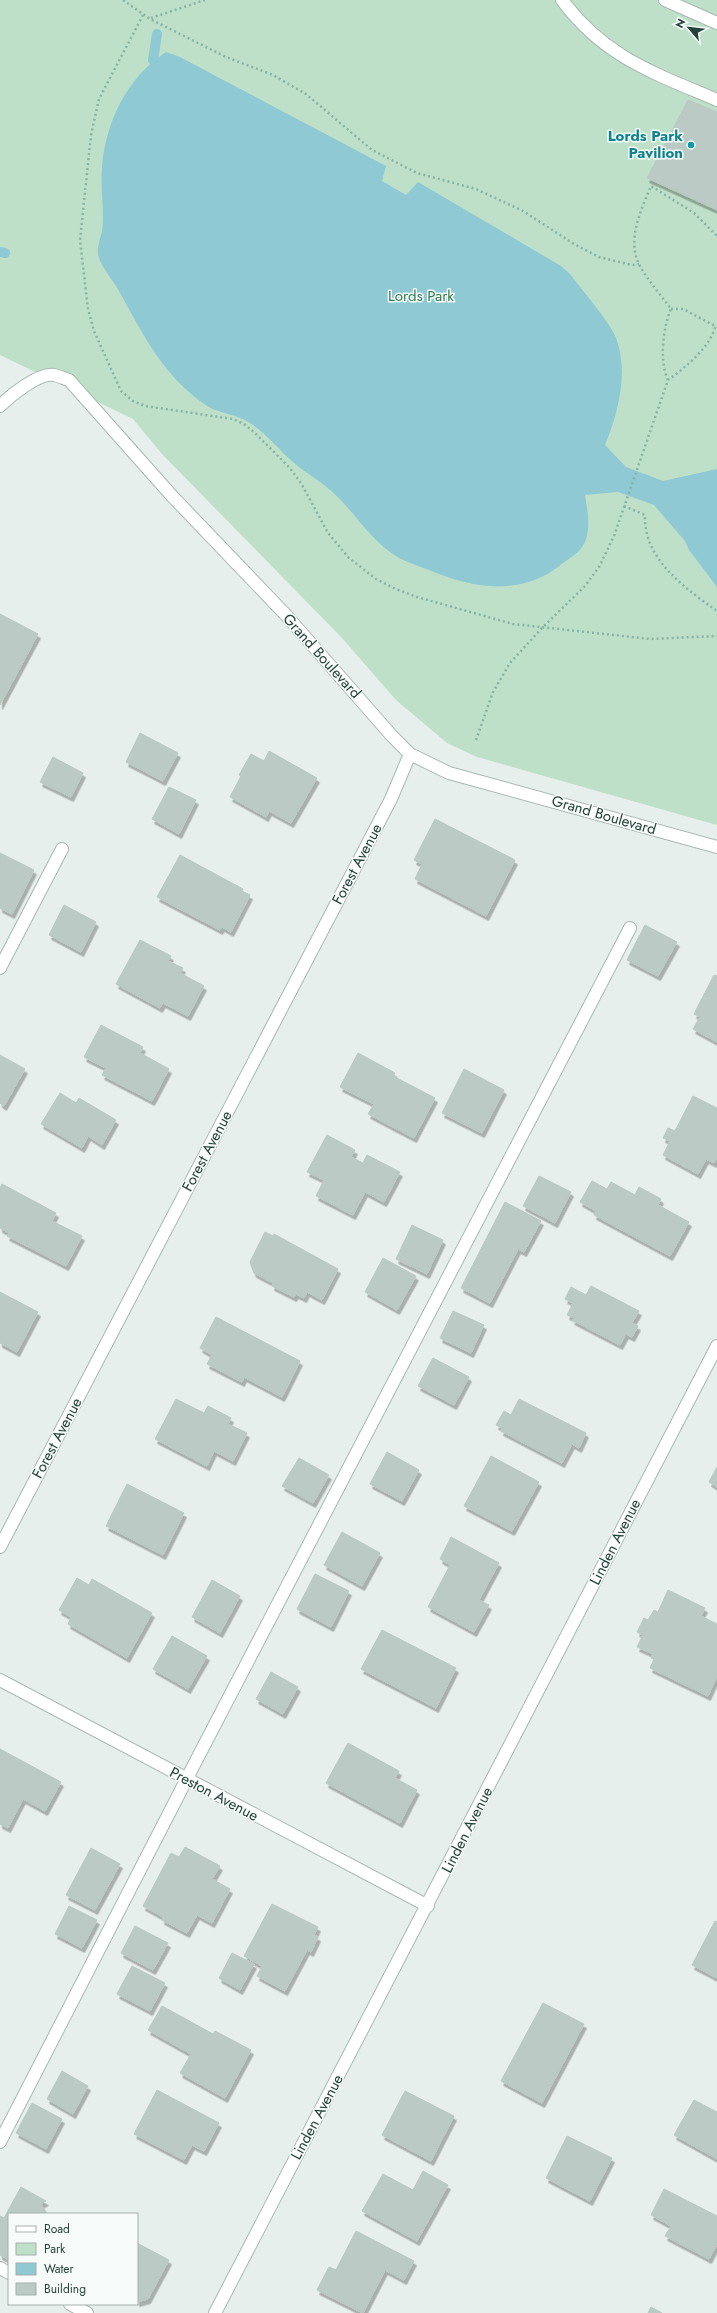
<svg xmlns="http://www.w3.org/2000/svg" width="717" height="2313" font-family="Jost,sans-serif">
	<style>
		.green { fill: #bfe0c8 }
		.water { fill: #8ec9d4 }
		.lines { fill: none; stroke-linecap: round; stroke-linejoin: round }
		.stream { stroke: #8ec9d4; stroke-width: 10 }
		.building { fill: #bbcac4; stroke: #b8c9c2; filter: url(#shadow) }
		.minor-casing { stroke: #a8b8b2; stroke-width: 14 }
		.path { stroke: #86b3a5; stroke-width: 2.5; stroke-dasharray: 2 3; stroke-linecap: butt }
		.minor { stroke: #fff; stroke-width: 12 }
		.culture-dot { fill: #0f9aa8; stroke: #f7fbf9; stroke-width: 1.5 }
		.labels { text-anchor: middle; stroke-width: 3; stroke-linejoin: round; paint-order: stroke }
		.culture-label { font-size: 15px; font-weight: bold; fill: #0d838f; stroke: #f7fbf9; text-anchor: end }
		.park-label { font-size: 15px; fill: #2d7a4b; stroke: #f7fbf9 }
		.street-label { font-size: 15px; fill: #24423a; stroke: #f7fbf9 }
	</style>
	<defs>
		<filter id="shadow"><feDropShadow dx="2.5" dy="4.5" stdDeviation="0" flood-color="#0004"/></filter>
	</defs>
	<rect width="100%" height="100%" fill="#e6efeb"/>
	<path class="green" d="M0,0h717v825l-240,-68 -30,-14 -51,-43 -54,-62 -180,-184 -29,-35 -133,-64z"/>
	<path class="water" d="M166,52l14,5 206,109 -4,15 24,14 12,-13 143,84 9,8c11,15 40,48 46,64 13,34 2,76 -11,107l21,22 37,14 54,-12v118l-28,-37 -4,-9 -31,-36 -36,-13 -33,3c3,19 8,42 -7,57 -4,4 -10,7 -15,11 -40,34 -89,26 -134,7 -10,-4 -20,-7 -30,-12 -31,-18 -47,-52 -75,-73 -10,-8 -21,-14 -30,-22 -15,-13 -27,-29 -44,-40 -13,-9 -30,-9 -43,-17 -44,-30 -63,-70 -88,-115 -6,-11 -18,-24 -21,-36 -1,-6 2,-17 4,-23 3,-21 -2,-43 0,-64 3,-45 25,-91 64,-116z"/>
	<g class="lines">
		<g class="stream">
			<path d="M153,60l4,-26"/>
			<path d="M0,252l5,1"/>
		</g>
	</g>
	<g class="building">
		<path d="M688,100l29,12v98l-70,-32z"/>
		<path d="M0,614l38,20 -38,71z"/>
		<path d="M140,733l38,20 -15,28 -37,-19z"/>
		<path d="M269,751l48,27 -26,45 -22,-12 -3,6 -36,-20 11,-21 -2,-1 12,-21 13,7z"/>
		<path d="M53,757l30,16 -12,24 -31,-15z"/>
		<path d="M169,787l27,13 -17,34 -27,-15z"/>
		<path d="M435,819l80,41 -29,56 -71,-37 7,-15 -8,-4z"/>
		<path d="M0,853l34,17 -22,44 -12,-6z"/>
		<path d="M180,855l63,34 -1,2 8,4 -19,37 -9,-5 -2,3 -63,-33z"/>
		<path d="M64,905l32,17 -15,30 -32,-17z"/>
		<path d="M645,925l32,17 -19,34 -31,-16z"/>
		<path d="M140,940l31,16 -3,5 15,7 -3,5 24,13 -16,30 -25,-13 -3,5 -44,-24z"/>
		<path d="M714,975l3,1v66l-24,-13 7,-12 -6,-3z"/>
		<path d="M101,1025l42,22 -3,6 29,16 -17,32 -50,-26 4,-7 -22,-11z"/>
		<path d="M358,1053l37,20 -2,3 42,22 -21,40 -46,-24 6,-10 -34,-17z"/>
		<path d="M0,1055l25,14 -21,37 -4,-3z"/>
		<path d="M464,1069l40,21 -22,43 -40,-20z"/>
		<path d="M60,1093l16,10 3,-5 37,22 -14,25 -14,-9 -6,12 -41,-24z"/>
		<path d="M693,1096l24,12v49l-3,6 -8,-4 -8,15 -35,-19 7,-14 -7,-3 5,-10 7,3z"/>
		<path d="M327,1135l28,15 -4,7 12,6 4,-8 33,17 -16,30 -19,-10 -12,23 -37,-19 8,-16 -17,-8z"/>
		<path d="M539,1176l32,16 -16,31 -32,-17z"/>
		<path d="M592,1181l15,8 4,-7 24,13 4,-8 22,12 -3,6 31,17 -19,34 -76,-41 2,-4 -16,-9z"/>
		<path d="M2,1184l54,29 -4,8 30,15 -16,30 -59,-30 2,-3 -9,-5v-40z"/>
		<path d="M505,1202l36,19 -17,31 -6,-3 -28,54 -29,-15z"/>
		<path d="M412,1225l31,15 -16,34 -31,-15z"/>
		<path d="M265,1232l8,4 1,-2 64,35 -16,31 -15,-8 -3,6 -8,-4 -2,3 -22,-11 1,-3 -19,-10 -4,-11z"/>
		<path d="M383,1258l33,18 -19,34 -32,-18z"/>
		<path d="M591,1286l48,25 -7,12 6,3 -6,11 -6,-3 -6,11 -48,-25 2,-2 -7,-3 6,-12 -8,-4 6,-12 15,8z"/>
		<path d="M0,1292l38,20 -21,40 -17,-9z"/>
		<path d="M453,1311l31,14 -13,28 -31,-15z"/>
		<path d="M216,1317l84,44 -18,36 -38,-20 -2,5 -35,-18 5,-9 -12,-7z"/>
		<path d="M433,1358l36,19 -15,28 -36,-19z"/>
		<path d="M176,1399l28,14 4,-7 23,12 -3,6 19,9 -14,28 -19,-10 -7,15 -52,-27z"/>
		<path d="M519,1399l67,34 -7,15 -7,-4 -10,19 -61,-32 1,-3 -6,-3 8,-14 7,4z"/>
		<path d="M387,1452l32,18 -17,31 -32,-17z"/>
		<path d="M491,1456l48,26 -27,49 -48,-25z"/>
		<path d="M299,1458l30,17 -16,28 -31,-17z"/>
		<path d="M717,1467v20l-8,-5z"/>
		<path d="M127,1484l57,29 -21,42 -57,-29z"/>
		<path d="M342,1532l38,21 -18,33 -38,-21z"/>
		<path d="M451,1537l48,26 -20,37 10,5 -15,27 -46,-25 22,-42 -10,-6z"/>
		<path d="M315,1574l34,17 -18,36 -34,-18z"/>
		<path d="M77,1578l12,7 3,-6 60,34 -25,45 -59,-34 3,-7 -12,-7z"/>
		<path d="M212,1580l28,16 -20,37 -28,-16z"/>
		<path d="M668,1590l37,18 -4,8 16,8v52l-9,20 -58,-28 4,-9 -3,-1 2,-4 -16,-7 6,-12 -6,-3 7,-14 4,2 6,-10 4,2z"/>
		<path d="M382,1630l74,38 -20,40 -75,-39z"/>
		<path d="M172,1636l35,20 -19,33 -35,-20z"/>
		<path d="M271,1672l27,15 -15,27 -27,-15z"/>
		<path d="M348,1743l51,28 -4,7 22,12 -17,33 -74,-40z"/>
		<path d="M0,1749l61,33 -16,29 -22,-12 -15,29 -8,-4z"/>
		<path d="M185,1847l35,19 -8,13 18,10 -18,34 -15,-8 -10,18 -25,-13 1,-3 -20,-11 28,-53 8,4z"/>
		<path d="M91,1848l29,16 -25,46 -29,-15z"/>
		<path d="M272,1904l46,23 -4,8 4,2 -7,15 -4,-2 -22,41 -28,-15 5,-10 -18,-10z"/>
		<path d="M69,1906l28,14 -15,28 -27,-14z"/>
		<path d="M715,1921l2,1v56l-25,-13z"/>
		<path d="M135,1926l33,17 -15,27 -32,-17z"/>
		<path d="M232,1953l22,11 -14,26 -21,-12z"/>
		<path d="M132,1966l33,17 -15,28 -33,-17z"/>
		<path d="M543,2003l41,21 -42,79 -41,-22z"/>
		<path d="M162,2006l51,28 2,-3 36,19 -26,48 -45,-25 11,-19 -43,-24z"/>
		<path d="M62,2071l26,15 -15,28 -26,-15z"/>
		<path d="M157,2090l62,33 -15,28 -12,-6 -8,15 -50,-26z"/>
		<path d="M405,2091l49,25 -23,45 -49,-26z"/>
		<path d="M694,2100l23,12v47l-43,-24z"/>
		<path d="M32,2103l30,16 -16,30 -30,-16z"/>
		<path d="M567,2136l45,22 -22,43 -44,-23z"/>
		<path d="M423,2171l25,14 -31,56 -55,-30 21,-37 30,16z"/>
		<path d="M21,2187l25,14 -5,3 6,10h-38v46l-9,-5v-39l4,2z"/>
		<path d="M664,2189l53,27v28l-8,15 -44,-23 6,-10 -20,-11z"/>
		<path d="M356,2231l58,30 -10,19 -19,-10 -22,43 -46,-23 12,-23 7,3z"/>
		<path d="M137,2243l32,17 -21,39 -11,3z"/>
		<path d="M651,2307l11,6h-14z"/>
	</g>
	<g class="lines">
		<defs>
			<g id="minor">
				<path d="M562,0c42,57 92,73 155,100"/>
				<path d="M665,0l52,23"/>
				<path d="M0,406c11,-11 38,-33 54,-31 5,1 11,4 15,5l103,116 113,118 107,122 18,18 39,19 268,74"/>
				<path d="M0,968l62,-119"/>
				<path d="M0,1547l391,-748 19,-45"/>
				<path d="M0,1680l428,226"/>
				<path d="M0,2142l198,-385 432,-829"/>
				<path d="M0,2268l9,5"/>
				<path d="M70,2304l17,9"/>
				<path d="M215,2313l502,-967"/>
			</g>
		</defs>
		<use href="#minor" class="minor-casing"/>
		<g class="path">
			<path d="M123,0l27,19 76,38 47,18 33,19 66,56 45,23 59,16 47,22 51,33 25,13 33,8 7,-1"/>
			<path d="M143,15l-44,84 -8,36 -11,105 8,69 6,22 27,60 12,10 12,5 88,13 11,5 11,9 34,34 12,16 27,50 21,25 27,21 20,10 21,8 96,27 137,15 67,-3"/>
			<path d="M151,18l54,-18"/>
			<path d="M671,309h12l34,18"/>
			<path d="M668,380c-9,-19 -5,-53 3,-71 -10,-14 -23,-28 -31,-43 -14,-25 1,-56 11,-80l43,27 23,23"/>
			<path d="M624,506l21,9c-2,44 40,73 72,96"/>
			<path d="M476,740l17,-48 17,-29 32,-35 43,-42 14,-19 15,-31 54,-156c17,-12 43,-34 47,-53"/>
		</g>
		<use href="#minor" class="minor"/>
	</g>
	<circle class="culture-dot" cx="691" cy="145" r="4"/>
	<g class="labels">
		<g class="culture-label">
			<text x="683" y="141">Lords Park<tspan x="683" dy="17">Pavilion</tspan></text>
		</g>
		<g class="park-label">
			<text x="421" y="301">Lords Park</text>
		</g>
		<g class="street-label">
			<text transform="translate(322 656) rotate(48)" y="5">Grand Boulevard</text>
			<text transform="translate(604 815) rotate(16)" y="5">Grand Boulevard</text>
			<text transform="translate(357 864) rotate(-62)" y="5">Forest Avenue</text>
			<text transform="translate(207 1151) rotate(-62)" y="5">Forest Avenue</text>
			<text transform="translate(57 1438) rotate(-62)" y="5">Forest Avenue</text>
			<text transform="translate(615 1542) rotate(-63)" y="5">Linden Avenue</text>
			<text transform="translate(214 1794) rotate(28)" y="5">Preston Avenue</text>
			<text transform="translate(467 1830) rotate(-63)" y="5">Linden Avenue</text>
			<text transform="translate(317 2117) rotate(-62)" y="5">Linden Avenue</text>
		</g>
	</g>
	<rect x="8" y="2213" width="130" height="92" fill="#f7fbf9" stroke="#a3b1ad"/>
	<rect x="16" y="2226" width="20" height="6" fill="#ffffff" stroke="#a3b1ad"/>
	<text x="44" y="2233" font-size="12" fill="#24423a">Road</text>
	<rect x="16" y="2243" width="20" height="12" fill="#bfe0c8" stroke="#a3b1ad"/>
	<text x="44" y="2253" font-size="12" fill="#24423a">Park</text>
	<rect x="16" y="2263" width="20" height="12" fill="#8ec9d4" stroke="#a3b1ad"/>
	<text x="44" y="2273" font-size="12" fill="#24423a">Water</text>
	<rect x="16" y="2283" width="20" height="12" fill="#bbcac4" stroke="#a3b1ad"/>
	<text x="44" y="2293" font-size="12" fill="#24423a">Building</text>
	<g transform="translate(689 28) rotate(298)" stroke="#f7fbf9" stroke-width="3" paint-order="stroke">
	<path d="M0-3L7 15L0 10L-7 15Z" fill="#24423a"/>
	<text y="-6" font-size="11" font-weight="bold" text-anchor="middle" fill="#24423a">N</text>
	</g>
</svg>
